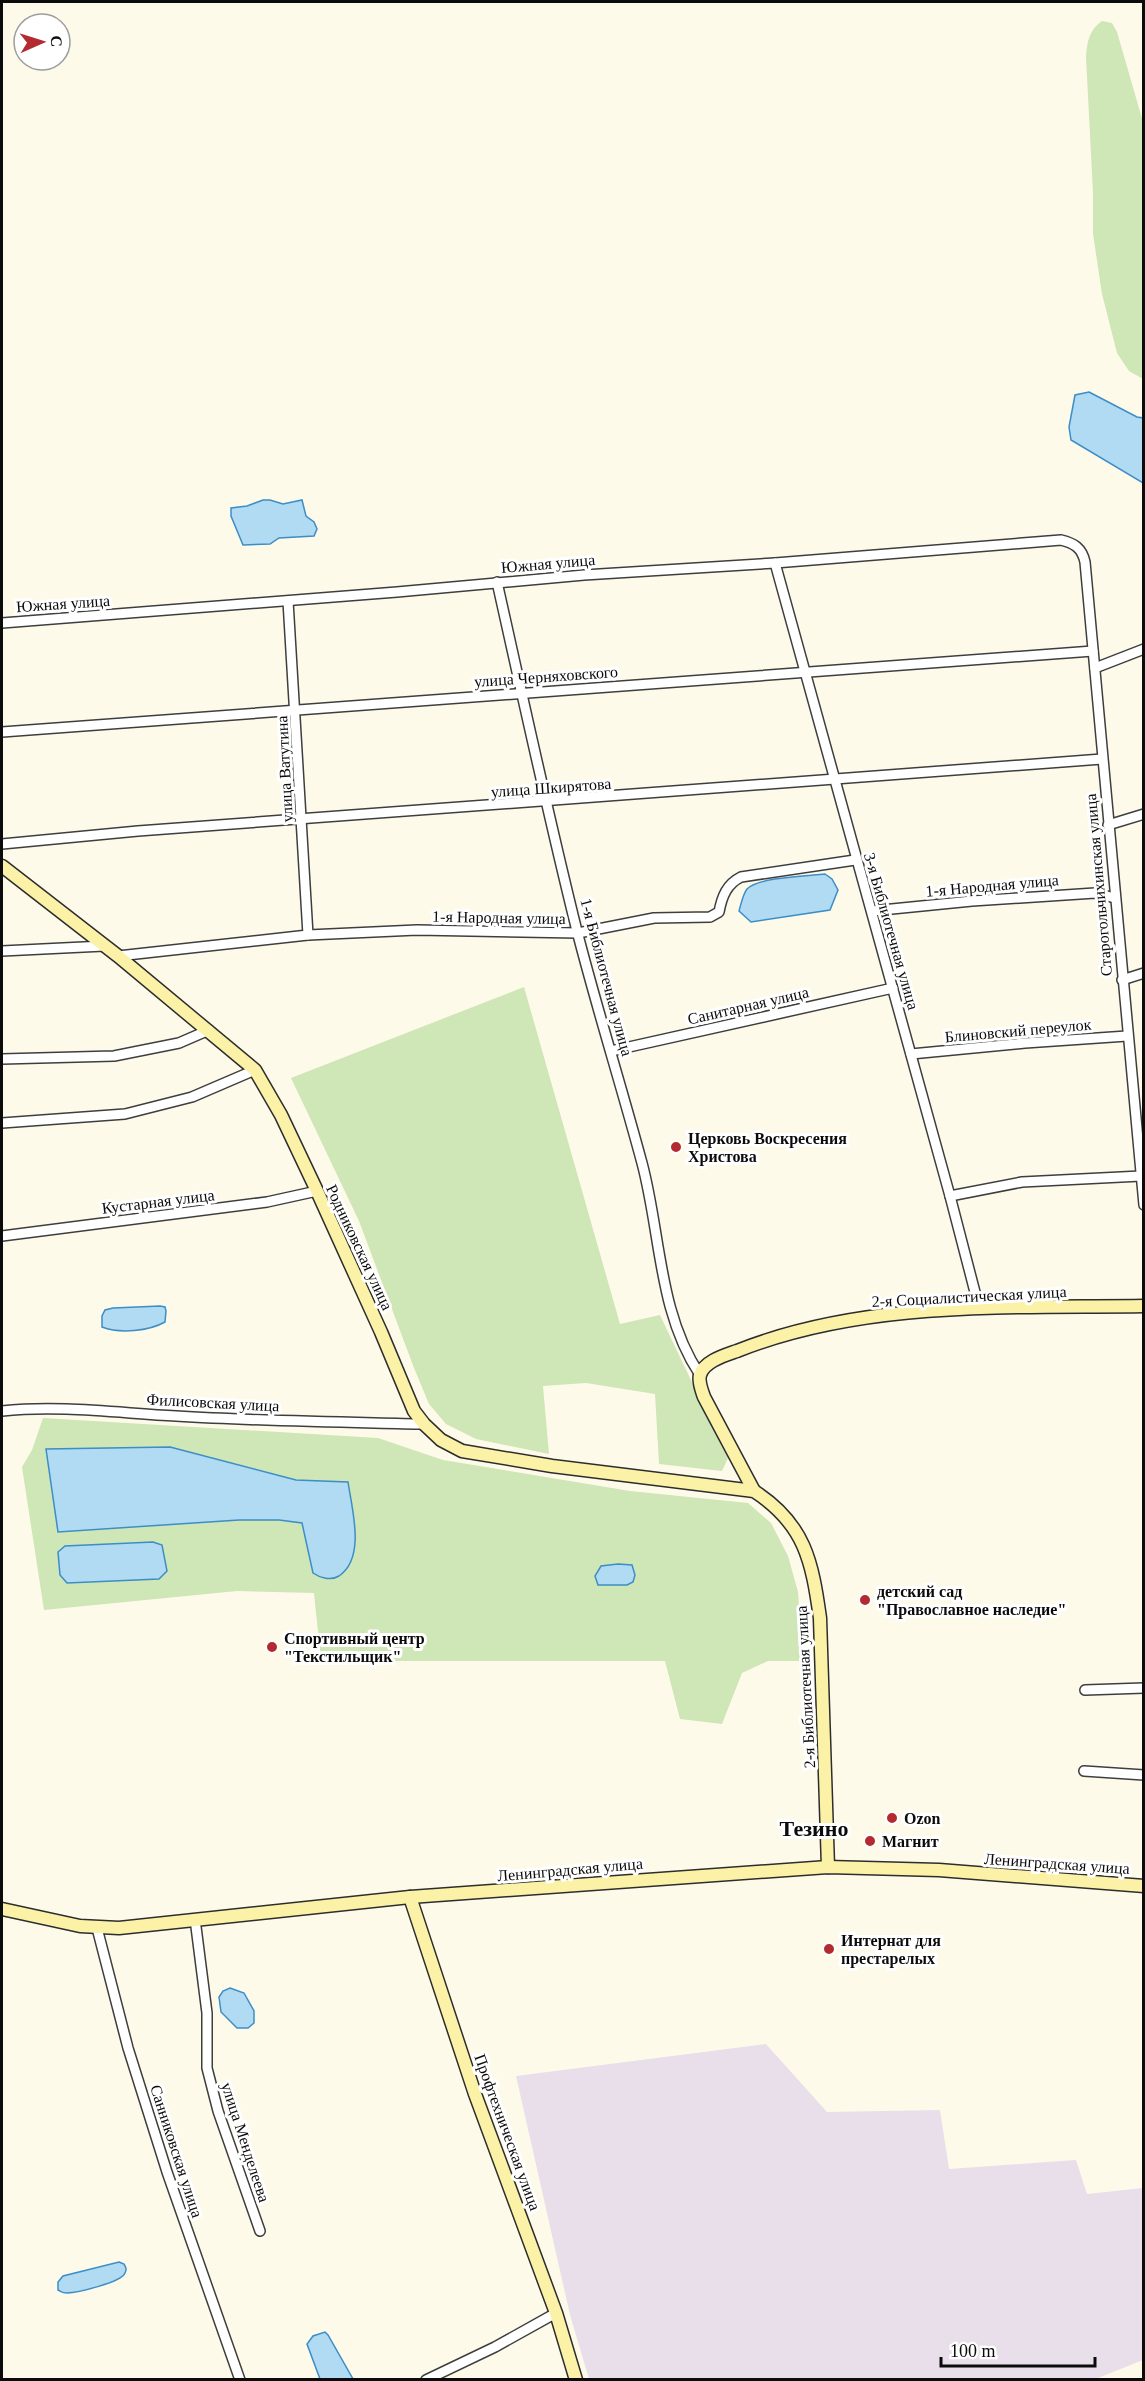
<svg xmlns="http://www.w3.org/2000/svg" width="1145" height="2381" font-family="'Times New Roman',serif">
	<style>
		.industrial { fill: #e8dfea }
		.green { fill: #cfe6b6 }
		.water { fill: #b1daf3; stroke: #3c8ec6; stroke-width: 1.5 }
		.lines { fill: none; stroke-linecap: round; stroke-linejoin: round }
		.street-casing { stroke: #3e3e3e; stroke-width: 12 }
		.secondary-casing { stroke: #2d2d2d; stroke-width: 15 }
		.street { stroke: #fff; stroke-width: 9 }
		.secondary { stroke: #fbf2a8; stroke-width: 12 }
		.poi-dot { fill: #b32b31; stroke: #fff; stroke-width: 2 }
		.labels { text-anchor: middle; stroke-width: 6; stroke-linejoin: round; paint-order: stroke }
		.street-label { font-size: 16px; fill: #0b0b0b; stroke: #fff }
		.poi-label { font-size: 16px; font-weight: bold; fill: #0b0b0b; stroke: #fff; text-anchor: start }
		.district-label { font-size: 22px; font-weight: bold; fill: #0b0b0b; stroke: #fff }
	</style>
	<rect width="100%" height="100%" fill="#fefaea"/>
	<path class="industrial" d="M766,2044l61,68 113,-2 9,59 127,-9 11,34 56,-6v172l-50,20 -504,-1 -19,-64 -54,-239z"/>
	<g class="green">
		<path d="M1102,21l10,2 5,9 26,90v257l-14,-8 -12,-18 -15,-59 -9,-60v-41l-7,-136c1,-15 3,-27 16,-36z"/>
		<path d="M524,987l96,337 40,-9 68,143 -6,13 -63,-7 -4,-70 -69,-11 -43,3 6,68 -73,-15 -30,-15 -17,-20 -15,-36 -55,-147 -68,-143z"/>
		<path d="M43,1418l335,20 65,22 187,31 118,12 23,20 17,33 10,36 5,69h-35l-26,12 -20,51 -42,-5 -15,-58h-344l-7,-68 -77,-2 -193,19 -22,-143 10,-17z"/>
	</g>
	<g class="water">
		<path d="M1089,392l48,25 6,1v65l-72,-43 -2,-13 6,-32z"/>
		<path d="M263,500h7l13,4 19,-4 4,16 8,6 3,7 -3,7 -35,2 -9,6 -27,1 -12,-29v-8l16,-2z"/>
		<path d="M825,874l7,5 6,11 -8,20 -79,12 -12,-11c2,-7 4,-17 8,-22 12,-12 61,-13 78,-15z"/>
		<path d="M160,1306l5,1 1,4 -1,11c-16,9 -45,12 -63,5v-11l3,-6 8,-2z"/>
		<path d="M170,1447l126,33 52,2c4,27 18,76 -9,94 -8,5 -19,2 -26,-3l-11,-50 -23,-3h-40l-181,12 -12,-83z"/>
		<path d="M153,1542l9,3 5,26 -8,8 -92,4 -7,-8 -2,-23 7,-6z"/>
		<path d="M618,1564l14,1 3,10 -2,7 -6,3h-29l-3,-9 6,-10z"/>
		<path d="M230,1988l14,5 10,18v12l-6,5h-11l-16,-16 -2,-15 4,-6z"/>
		<path d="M119,2262l5,2c2,4 3,5 1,9 -3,9 -48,20 -58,20 -5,0 -5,-1 -9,-3v-8l5,-6z"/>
		<path d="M325,2332l3,3 25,44h-33l-13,-35 6,-8z"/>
	</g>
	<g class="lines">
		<defs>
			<g id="street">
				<path d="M775,563l175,633 26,100 1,12"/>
				<path d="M497,582c26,116 51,233 80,349 20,78 44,154 65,232 19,71 16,149 58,212"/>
				<path d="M288,601l20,334"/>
				<path d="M2,623l395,-31 187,-17 191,-12 286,-23c13,3 21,8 24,22l59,643"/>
				<path d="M1095,668l49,-19"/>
				<path d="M2,732l1091,-81"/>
				<path d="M1108,825l36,-11"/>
				<path d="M2,844l136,-13 964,-72"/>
				<path d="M872,911l100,-10 123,-8 20,5"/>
				<path d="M2,951l102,-5"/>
				<path d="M118,956l190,-21 109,-5 161,3 76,-15 56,-1 9,-5c3,-16 8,-28 22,-35l114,-17"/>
				<path d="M1122,980l22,-7"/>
				<path d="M611,1051l282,-63"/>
				<path d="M911,1054l114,-11 102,-7"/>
				<path d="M2,1059l112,-3 65,-13 30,-13"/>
				<path d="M2,1123l123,-9 67,-17 63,-27"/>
				<path d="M950,1196l72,-14 119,-6"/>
				<path d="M2,1236l265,-34 50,-11"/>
				<path d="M2,1411c58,-6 116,2 174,5 82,5 165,6 248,8"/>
				<path d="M1085,1690l59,-2"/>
				<path d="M1084,1771l60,4"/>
				<path d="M195,1919l12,94v55l11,43 42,120"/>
				<path d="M97,1928l31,120 39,124 73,208"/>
				<path d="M426,2380l69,-33 61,-34"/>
			</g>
			<g id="secondary">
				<path d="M2,866l116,90 137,114 26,45 36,76 64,141 33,79 10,13 17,16 21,11 90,15 202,25c51,33 58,70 66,127l8,249"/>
				<path d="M754,1491l-50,-94c-2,-6 -6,-15 -4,-22 4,-14 26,-20 37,-24 128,-51 272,-43 407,-45"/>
				<path d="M410,1897l65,197 81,219 20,67"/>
				<path d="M2,1909l78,17 39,2 291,-31 418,-30 111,3 205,16"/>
			</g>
		</defs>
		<use href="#street" class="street-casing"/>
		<use href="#secondary" class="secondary-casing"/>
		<use href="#street" class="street"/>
		<use href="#secondary" class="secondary"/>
	</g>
	<g class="poi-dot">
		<circle cx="676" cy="1147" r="6"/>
		<circle cx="865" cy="1600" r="6"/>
		<circle cx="272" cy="1647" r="6"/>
		<circle cx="892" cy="1818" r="6"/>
		<circle cx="870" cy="1841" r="6"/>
		<circle cx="829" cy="1949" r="6"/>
	</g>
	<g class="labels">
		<g class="street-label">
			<text transform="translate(548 563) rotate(-5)" y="6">Южная улица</text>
			<text transform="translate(63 603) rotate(-4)" y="6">Южная улица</text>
			<text transform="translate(546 676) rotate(-4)" y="6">улица Черняховского</text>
			<text transform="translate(284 769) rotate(-93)" y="6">улица Ватутина</text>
			<text transform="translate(551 787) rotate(-4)" y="6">улица Шкирятова</text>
			<text transform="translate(992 885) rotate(-5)" y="6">1-я Народная улица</text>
			<text transform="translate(1098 885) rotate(-95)" y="6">Старогольчихинская улица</text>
			<text transform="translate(499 917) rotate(1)" y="6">1-я Народная улица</text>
			<text transform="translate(892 931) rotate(74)" y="6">3-я Библиотечная улица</text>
			<text transform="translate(607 977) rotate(75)" y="6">1-я Библиотечная улица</text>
			<text transform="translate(748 1005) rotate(-13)" y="6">Санитарная улица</text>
			<text transform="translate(1018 1030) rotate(-5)" y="6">Блиновский переулок</text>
			<text transform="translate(158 1201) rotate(-7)" y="6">Кустарная улица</text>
			<text transform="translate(360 1247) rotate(65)" y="6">Родниковская улица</text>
			<text transform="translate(969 1296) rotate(-3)" y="6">2-я Социалистическая улица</text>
			<text transform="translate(213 1402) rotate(3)" y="6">Филисовская улица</text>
			<text transform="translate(805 1687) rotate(-93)" y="6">2-я Библиотечная улица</text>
			<text transform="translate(1057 1863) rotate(4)" y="6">Ленинградская улица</text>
			<text transform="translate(570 1869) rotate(-5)" y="6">Ленинградская улица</text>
			<text transform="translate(508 2132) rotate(70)" y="6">Профтехническая улица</text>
			<text transform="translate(246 2142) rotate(72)" y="6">улица Менделеева</text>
			<text transform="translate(177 2151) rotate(72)" y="6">Санниковская улица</text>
		</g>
		<g class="poi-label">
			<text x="688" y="1144">Церковь Воскресения<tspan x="688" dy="18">Христова</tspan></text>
			<text x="877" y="1597">детский сад<tspan x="877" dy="18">"Православное наследие"</tspan></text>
			<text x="284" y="1644">Спортивный центр<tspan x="284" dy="18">"Текстильщик"</tspan></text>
			<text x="904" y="1824">Ozon</text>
			<text x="882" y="1847">Магнит</text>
			<text x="841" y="1946">Интернат для<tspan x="841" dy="18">престарелых</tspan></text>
		</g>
		<g class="district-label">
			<text x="814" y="1836">Тезино</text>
		</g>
	</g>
	<rect width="1145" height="2381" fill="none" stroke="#0b0b0b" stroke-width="6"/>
	<g transform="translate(42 42) rotate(87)"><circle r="28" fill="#ffffff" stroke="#9d9d9d" stroke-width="1.5"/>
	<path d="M0-4.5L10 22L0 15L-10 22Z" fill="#b32b31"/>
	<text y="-9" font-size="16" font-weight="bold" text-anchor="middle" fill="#0b0b0b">С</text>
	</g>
	<path d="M941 2357v9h154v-9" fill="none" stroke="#0b0b0b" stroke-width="3"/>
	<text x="950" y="2357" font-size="18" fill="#0b0b0b" stroke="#ffffff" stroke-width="4.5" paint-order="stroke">100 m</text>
</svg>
